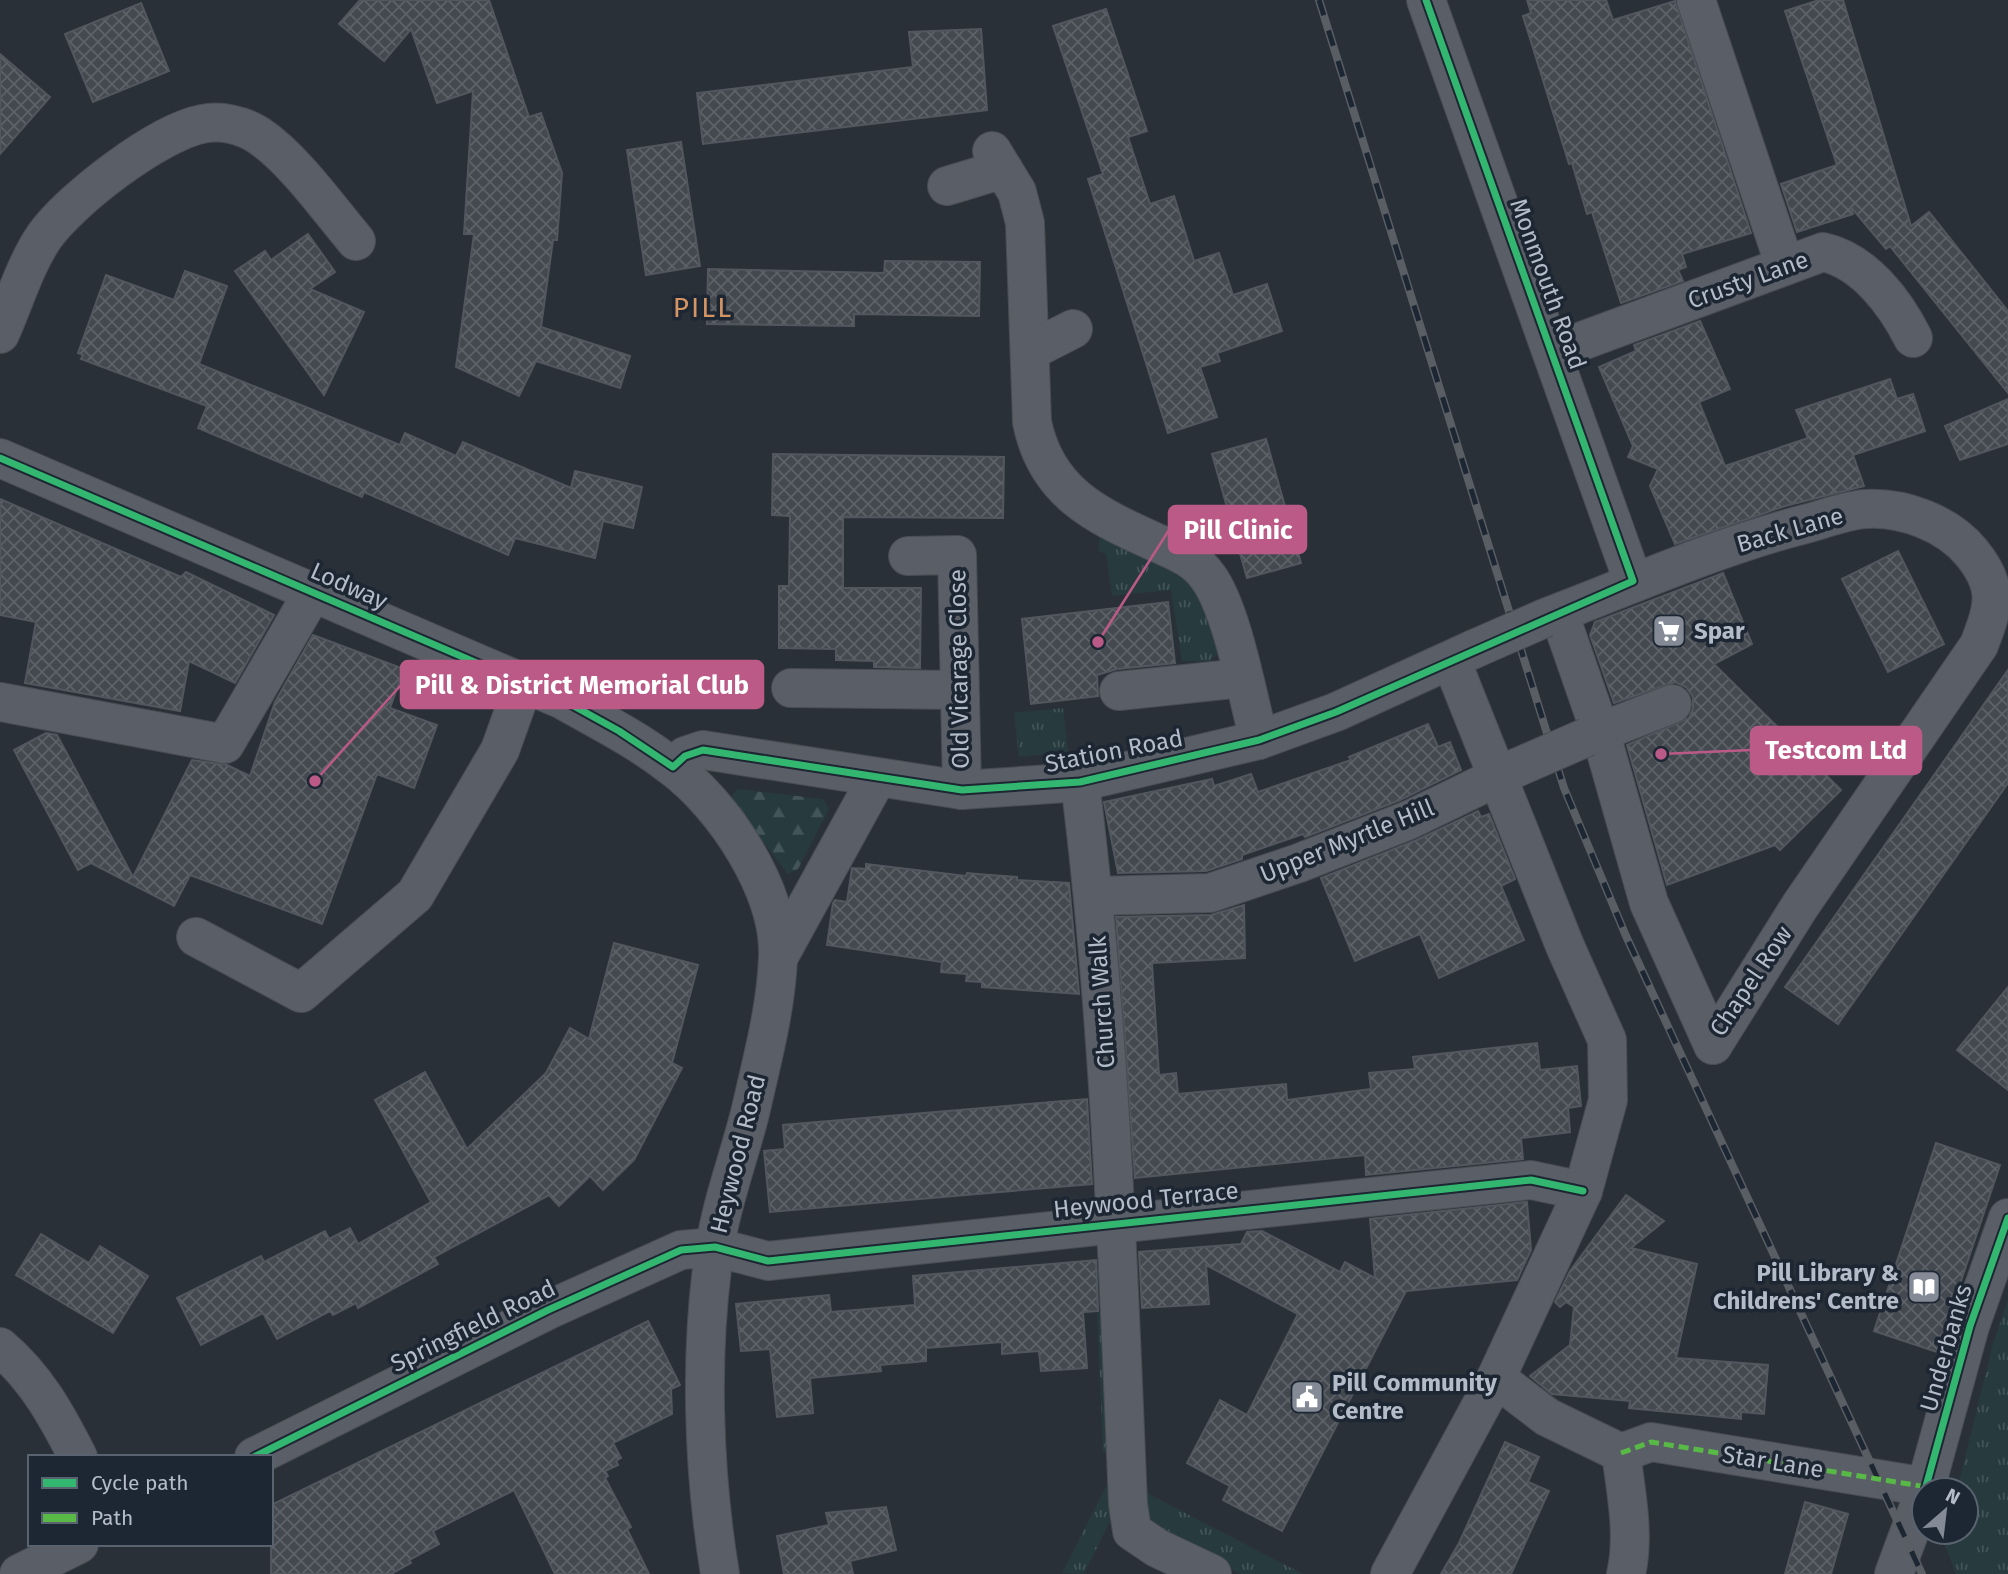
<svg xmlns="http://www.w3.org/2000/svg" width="2008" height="1574" font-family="'Fira Sans',sans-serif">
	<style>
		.grass { fill: url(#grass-tufts) }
		.forest { fill: url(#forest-firs) }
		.building { fill: url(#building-cross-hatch); stroke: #52575f; stroke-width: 2 }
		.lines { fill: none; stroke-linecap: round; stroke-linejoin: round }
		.minor-casing { stroke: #484c53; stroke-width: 40 }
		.minor { stroke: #5a5e66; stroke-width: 38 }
		.rail-casing { stroke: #595d64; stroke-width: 8 }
		.rail { stroke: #1d2633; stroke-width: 5; stroke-dasharray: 16; stroke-linecap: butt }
		.minor-bridge-casing { stroke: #484c53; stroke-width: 40; stroke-linecap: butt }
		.minor-bridge { stroke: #5a5e66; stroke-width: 38 }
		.quiet { stroke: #58b947; stroke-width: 5; stroke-dasharray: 10 5; stroke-linecap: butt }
		.cycleway-casing { stroke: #1d2633; stroke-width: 11 }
		.cycleway { stroke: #33b770; stroke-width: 7 }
		.labels { text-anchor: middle; stroke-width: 7; stroke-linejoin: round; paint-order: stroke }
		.street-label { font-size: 24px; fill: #b4bcc9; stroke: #1d2633 }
		.poi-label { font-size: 24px; font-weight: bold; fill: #b4bcc9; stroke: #1d2633; text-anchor: start }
		.quarter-label { font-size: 28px; letter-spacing: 2px; fill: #d59563; stroke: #1d2633 }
		.leader { fill: none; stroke: #bc5a87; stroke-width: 2.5 }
		.callout-dot { fill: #bc5a87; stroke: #1d2633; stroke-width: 2.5 }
		.callout { fill: #bc5a87; stroke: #bc5a87; stroke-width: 2.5 }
		.callout-label { font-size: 26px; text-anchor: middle; font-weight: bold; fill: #fff }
	</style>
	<defs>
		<pattern id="grass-tufts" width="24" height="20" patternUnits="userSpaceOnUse" patternTransform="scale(1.75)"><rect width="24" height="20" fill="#273a3e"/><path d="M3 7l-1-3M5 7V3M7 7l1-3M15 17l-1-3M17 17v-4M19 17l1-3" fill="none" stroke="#445559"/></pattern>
		<pattern id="forest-firs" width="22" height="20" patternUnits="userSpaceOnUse" patternTransform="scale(1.75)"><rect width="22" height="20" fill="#273a3e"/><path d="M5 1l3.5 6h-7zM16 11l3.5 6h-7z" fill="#445559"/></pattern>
		<pattern id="building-cross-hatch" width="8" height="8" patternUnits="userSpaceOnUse" patternTransform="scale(1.75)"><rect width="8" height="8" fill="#444950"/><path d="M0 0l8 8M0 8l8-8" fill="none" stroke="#5d6168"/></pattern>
	</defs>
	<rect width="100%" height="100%" fill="#2a3038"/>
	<g class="grass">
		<path d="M1100,533l64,22 35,39 19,60 -9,7h-27l-11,-71 -59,6 -6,-42 -8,-3z"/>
		<path d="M1063,708l5,44 -49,5 -5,-44z"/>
		<path d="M1105,1260l8,192 -10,1 -8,-192z"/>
		<path d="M2008,1299v275h-52l-11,-29 3,-13h18v-42h-9l36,-146z"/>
		<path d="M1114,1471l1,40 -31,63 -22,-1z"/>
		<path d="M1139,1489l164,85h-62l-79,-39 -14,-12z"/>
	</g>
	<path class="forest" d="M737,789l86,10 6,10 -31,60 -10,5 -58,-75z"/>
	<g class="building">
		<path d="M360,0h129l40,117 12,-4 21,60 -5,67h-4l-12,87 89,29 -10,32 -84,-27 -17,35 -63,-29 18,-133h-10l9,-143 -36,12 -26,-74 -27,32 -45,-37z"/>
		<path d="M1527,0h79l7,20 62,-19 76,232 -69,21 4,13 -8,3 5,11 -62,22 -29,-91 -5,2 -15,-51 -3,1 -46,-148 8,-3z"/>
		<path d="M1819,0h24l68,226 18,-14 79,99v82l-118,-147 -4,3 -36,-43 3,8 -56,18 -16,-48 56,-19 -52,-154z"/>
		<path d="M141,3l28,68 -76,31 -28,-68z"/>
		<path d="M1106,9l41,122 -19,6 22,67 24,-8 20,65 25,-8 14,42 34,-11 15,47 -65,22 3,8 -20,6 17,50 -49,16 -80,-254 15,-5 -50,-148z"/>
		<path d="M981,29l6,81 -284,34 -6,-51 216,-26 -4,-35z"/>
		<path d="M0,54l50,43 -50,57z"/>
		<path d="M681,142l19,124 -54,9 -19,-125z"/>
		<path d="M308,234l27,38 -25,17 54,23 -40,83 -89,-124 30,-20 6,9z"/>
		<path d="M885,261l95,1 -1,54 -125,-2v12l-147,-2 1,-55 176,4z"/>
		<path d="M185,271l42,15 -28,78 201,81 5,-12 51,23 7,-14 108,46 4,-17 67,16 -9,41 -30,-7 -8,37 -80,-20 -7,17 -144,-63 -2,5 -164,-69 9,-22 -126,-47 2,-4 -5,-2 28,-78 68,25z"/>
		<path d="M1700,321l30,68 -31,13 26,64 83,-28 -12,-28 94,-31 7,20 16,-5 12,37 -72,24 11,31 -79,20 -110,38 -25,-58 8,-17 -30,-12 5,-11 -34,-79 37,-16 -2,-6z"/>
		<path d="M2008,399v45l-48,16 -15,-34z"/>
		<path d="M1266,439l35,124 -54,15 -35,-124z"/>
		<path d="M773,454l231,3 -1,61 -160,-1v71h78l-1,80 -46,-1v-6l-38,-1v-11l-57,-1v-62h10l1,-70 -18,-1z"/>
		<path d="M0,499l181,78 5,-5 88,43 -39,68 -46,-22 -9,50 -155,-28 11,-61 -36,-7z"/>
		<path d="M1898,551l46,93 -56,28 -46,-93z"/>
		<path d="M1723,573l29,71 -38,20 127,126 -61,60 -5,-5 -108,40 -40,-140 62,-27 4,-10v-11l-7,-10 -11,-5 -61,21 -24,-68 5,-13z"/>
		<path d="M1168,602l7,61 -58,6 -20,6 1,21 -67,8 -9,-85z"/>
		<path d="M313,635l91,34 -14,39 47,17 -23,63 -37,-14 -55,150 -132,-49 -16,31 -83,-43 -13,7 -64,-120 32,-17 11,2 76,142 59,-117 35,5 23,11 25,-74z"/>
		<path d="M2008,670v113l-170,241 -53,-37z"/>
		<path d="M1428,724l10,23 12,-5 11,28 -61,30 -95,37 -2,-3 -61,21v4l-36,12 -88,2 -14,-71 108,-23 2,7 37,-12 7,18 93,-32 -2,-3z"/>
		<path d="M1478,811l3,6 8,-3 26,65 -14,7 23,54 -85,38 -19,-44 -65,27 -34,-83 96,-38z"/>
		<path d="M866,864l100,12 1,-3 23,2 27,2v3l52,3 10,111 -97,-7v-5l-16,-1 1,-7 -26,-2 1,-10 -115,-17 6,-42 2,-3 12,2 5,-34 14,1z"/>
		<path d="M1244,905l1,53 -93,5 7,112 17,-2 2,21 108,-10 1,16 84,-11 -2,-16 46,-4 -2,-12 124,-14 3,27 37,-4 4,40 -13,2 2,24 -49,6 2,21 -157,16 -1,-20 -230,23 -19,-261 95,-2z"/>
		<path d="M614,943l84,22 -26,98 10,5 -48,92 -31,30 -13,-14 -31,30 -10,-11 -115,62 4,7 -80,44 -2,-5 -23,12 -3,-4 -53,28 -14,-26 -62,32 -24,-47 84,-42 3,6 61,-31 4,8 21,-11 8,16 73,-42 -56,-102 50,-28 42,77 79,-76 24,-45 19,11z"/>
		<path d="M2008,987v103l-51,-40z"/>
		<path d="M1087,1099l5,85 -322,28 -6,-61 21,-2 -2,-24z"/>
		<path d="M1936,1143l64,22 -63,187 -63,-21z"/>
		<path d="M1626,1195l38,26 -33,27 66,16 -21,94 92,7 -4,49 -23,-2v7l-112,-11 1,-7 -78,-7 -22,-18 40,-31 4,-38 -8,-5 -6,5 -5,-5 15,-31z"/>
		<path d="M1527,1202l4,48 -14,30 -111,11 -124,240 -59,-31 7,-14 -43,-23 33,-63 27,15 51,-101 -92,-49 3,39 -67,4 -3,-56 102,-8 6,-12 15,-1 78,41 5,-10 30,16 -5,-59z"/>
		<path d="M41,1234l48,29 11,-17 48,30 -35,57 -97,-58z"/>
		<path d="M1096,1260l2,51 -15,1 4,56 -46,3 -2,-20 -37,3v-12l-76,6v13l-46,4 1,6 -71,7 3,35 -36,4 -7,-68 -29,2 -5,-47 93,-9 2,17 84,-7 -2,-29z"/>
		<path d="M648,1321l32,64 -9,4 1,25 -59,29 8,15 -5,3 2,4 -13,6 3,5 -3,2 26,49 -4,2 22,45h-94l-41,-84 -81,41 6,13 -30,16 2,3 -20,11h-120v-69z"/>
		<path d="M1505,1442l34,15 -11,25 21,9 -38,83h-70l18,-31z"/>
		<path d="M1805,1502l43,12 -17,60h-46z"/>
		<path d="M886,1507l10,43 -46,11 3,13h-69l-7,-38 52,-11 -3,-12z"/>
	</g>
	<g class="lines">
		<defs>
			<g id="minor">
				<path d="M1426,0l207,581"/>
				<path d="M1696,0l89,266"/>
				<path d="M992,151l25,41 8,31 7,199c14,70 63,93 123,120 20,9 40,16 53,35 24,32 40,121 51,163"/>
				<path d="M947,186l56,-17"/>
				<path d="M0,334c14,-31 25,-69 44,-97 26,-37 113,-104 158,-113 19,-4 40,1 56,11 36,24 70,73 98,106"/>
				<path d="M1030,351l43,-22"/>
				<path d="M1552,352l271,-100c41,9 72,50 90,86"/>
				<path d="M0,458l563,242c37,21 75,40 108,66 53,39 110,125 107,192 -2,51 -16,102 -27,151 -11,46 -29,91 -36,138 -16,104 -12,224 5,327"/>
				<path d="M908,556l49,-1 5,235"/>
				<path d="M1559,613l41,118 49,172 64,142"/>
				<path d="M1545,618c87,-33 173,-72 264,-95 18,-5 38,-13 57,-14 37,-2 81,14 105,43 29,35 23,54 8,93l-179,261 -87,139"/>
				<path d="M791,688l168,2"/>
				<path d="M1119,691l123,-13"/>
				<path d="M0,702l225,42 88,-152"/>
				<path d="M1587,737l85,-33"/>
				<path d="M673,767l12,-11 18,-6 259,40 118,-8 179,-42 77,-28 138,-63"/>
				<path d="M1080,782c30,240 38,481 48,722l4,27 25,17 55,26"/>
				<path d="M1094,896l116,-3 89,-30 110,-43 107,-52"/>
				<path d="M196,937l105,56 114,-98 85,-145 24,-67"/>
				<path d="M778,958l99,-180"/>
				<path d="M0,1347c36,30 57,69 78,110"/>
				<path d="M1496,1378l51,39 74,36c5,39 14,83 5,121"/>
				<path d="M1621,1453l30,-11 276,45"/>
				<path d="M254,1457l294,-147 133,-60 34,-3 53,14 763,-81 52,11"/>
				<path d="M1925,1490l45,-164 38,-108"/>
				<path d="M19,1574l60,-30"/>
				<path d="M1390,1574l106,-196 87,-187 25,-91 -1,-60 -42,-94 -114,-286"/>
				<path d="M1894,1574l30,-81"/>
			</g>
		</defs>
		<use href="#minor" class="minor-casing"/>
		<use href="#minor" class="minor"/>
		<defs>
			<path id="rail" d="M1319,0l245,788 62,148 296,638"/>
		</defs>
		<use href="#rail" class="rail-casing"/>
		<use href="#rail" class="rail"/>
		<defs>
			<g id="minor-bridge">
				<path d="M1474,649l71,-31"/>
				<path d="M1516,768l71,-31"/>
			</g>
		</defs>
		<use href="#minor-bridge" class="minor-bridge-casing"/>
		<use href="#minor-bridge" class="minor-bridge"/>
		<path class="quiet" d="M1621,1453l30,-11 276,45"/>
		<defs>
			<g id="cycleway">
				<path d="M0,458l563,242 56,31 54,36 12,-11 18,-6 259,40 118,-8 179,-42 77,-28 297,-131 -207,-581"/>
				<path d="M254,1457l294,-147 133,-60 34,-3 53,14 763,-81 52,11"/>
				<path d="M1925,1490l45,-164 38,-108"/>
			</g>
		</defs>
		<use href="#cycleway" class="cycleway-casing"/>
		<use href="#cycleway" class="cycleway"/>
	</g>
	<defs>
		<symbol id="supermarket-square" viewBox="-11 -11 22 22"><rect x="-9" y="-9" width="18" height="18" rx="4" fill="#848b96" stroke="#1d2633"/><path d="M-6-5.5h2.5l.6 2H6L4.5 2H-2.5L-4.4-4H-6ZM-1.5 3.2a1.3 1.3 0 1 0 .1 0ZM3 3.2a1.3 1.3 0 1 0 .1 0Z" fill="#fff"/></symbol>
		<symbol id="library-square" viewBox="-11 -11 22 22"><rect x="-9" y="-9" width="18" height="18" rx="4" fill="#848b96" stroke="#1d2633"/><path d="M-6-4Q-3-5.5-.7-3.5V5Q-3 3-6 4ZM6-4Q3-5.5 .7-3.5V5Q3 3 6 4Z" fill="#fff"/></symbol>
		<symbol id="civic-square" viewBox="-11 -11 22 22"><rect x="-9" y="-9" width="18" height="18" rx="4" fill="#848b96" stroke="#1d2633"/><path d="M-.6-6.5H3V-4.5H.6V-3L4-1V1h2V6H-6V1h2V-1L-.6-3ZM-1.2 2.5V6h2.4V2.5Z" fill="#fff"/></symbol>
	</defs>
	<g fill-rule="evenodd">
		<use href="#supermarket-square" x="1650" y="612" width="38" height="38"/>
		<use href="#library-square" x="1905" y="1268" width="38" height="38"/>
		<use href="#civic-square" x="1288" y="1378" width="38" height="38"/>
	</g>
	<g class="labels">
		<g class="street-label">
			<text transform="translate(1748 280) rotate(-20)" y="8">Crusty Lane</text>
			<text transform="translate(1548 284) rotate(70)" y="8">Monmouth Road</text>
			<text transform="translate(1790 530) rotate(-16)" y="8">Back Lane</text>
			<text transform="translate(349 586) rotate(24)" y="8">Lodway</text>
			<text transform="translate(959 669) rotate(-91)" y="8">Old Vicarage Close</text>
			<text transform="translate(1114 751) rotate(-11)" y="8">Station Road</text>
			<text transform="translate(1347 841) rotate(-22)" y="8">Upper Myrtle Hill</text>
			<text transform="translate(1751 981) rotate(-56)" y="8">Chapel Row</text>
			<text transform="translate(1102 1002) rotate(-94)" y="8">Church Walk</text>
			<text transform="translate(738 1154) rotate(-76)" y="8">Heywood Road</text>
			<text transform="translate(1146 1200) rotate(-6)" y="8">Heywood Terrace</text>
			<text transform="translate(473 1326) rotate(-26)" y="8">Springfield Road</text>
			<text transform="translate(1946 1348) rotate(-74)" y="8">Underbanks</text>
			<text transform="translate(1773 1462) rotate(9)" y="8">Star Lane</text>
		</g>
		<g class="poi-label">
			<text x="1694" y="639">Spar</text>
			<text x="1899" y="1281" text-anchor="end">Pill Library &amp;<tspan x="1899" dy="28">Childrens' Centre</tspan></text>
			<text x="1332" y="1391">Pill Community<tspan x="1332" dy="28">Centre</tspan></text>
		</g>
		<g class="quarter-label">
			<text x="703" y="317">PILL</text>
		</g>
	</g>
	<path class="leader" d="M1098 642L1169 530M315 781L401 685M1661 754L1751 750"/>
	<g class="callout-dot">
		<circle cx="1098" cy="642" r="7"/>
		<circle cx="315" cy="781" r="7"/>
		<circle cx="1661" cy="754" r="7"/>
	</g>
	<g class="callout">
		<rect x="1169" y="506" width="137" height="47" rx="7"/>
		<rect x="401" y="661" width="362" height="47" rx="7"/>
		<rect x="1751" y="727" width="170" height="47" rx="7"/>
	</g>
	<g class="callout-label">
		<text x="1238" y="539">Pill Clinic</text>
		<text x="582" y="694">Pill &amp; District Memorial Club</text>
		<text x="1836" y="759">Testcom Ltd</text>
	</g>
	<rect x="28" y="1455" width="245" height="91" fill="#1d2633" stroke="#59626f" stroke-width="2"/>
	<rect x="42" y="1478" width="35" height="10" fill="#33b770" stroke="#59626f" stroke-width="2"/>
	<text x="91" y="1490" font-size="21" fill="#b4bcc9">Cycle path</text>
	<rect x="42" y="1513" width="35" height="10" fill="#58b947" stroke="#59626f" stroke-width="2"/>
	<text x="91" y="1525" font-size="21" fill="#b4bcc9">Path</text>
	<g transform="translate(1945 1511) rotate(28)"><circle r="33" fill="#1d2633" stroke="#59626f" stroke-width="2"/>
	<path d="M0-5L12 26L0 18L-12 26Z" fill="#848b96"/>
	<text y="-10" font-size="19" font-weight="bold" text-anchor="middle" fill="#b4bcc9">N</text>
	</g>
</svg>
